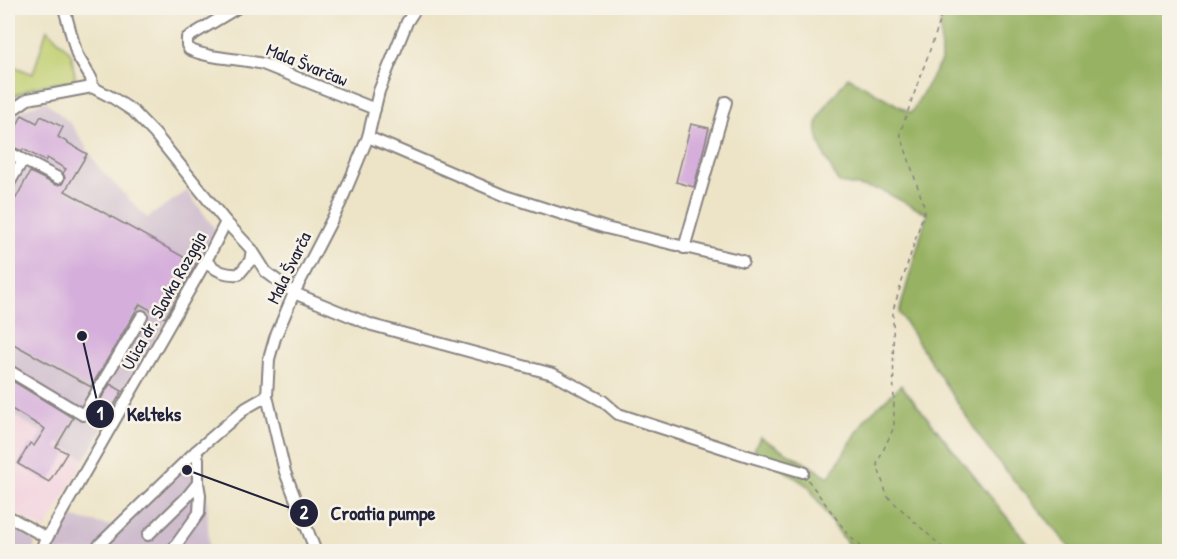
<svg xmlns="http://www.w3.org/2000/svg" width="1177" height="559" font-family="'Patrick Hand',sans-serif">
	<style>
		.built { fill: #f3cfdf }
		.industrial { fill: #cfbdce }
		.green { fill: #c1cf71; stroke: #727856; stroke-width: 1.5 }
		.forest { fill: #98b263; stroke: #5d6a4f; stroke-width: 1.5 }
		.building { fill: #d5aedb }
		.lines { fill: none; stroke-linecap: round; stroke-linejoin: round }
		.minor-casing { stroke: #888381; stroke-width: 14 }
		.path { stroke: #888381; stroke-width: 1.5; stroke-dasharray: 4.5 4.5; stroke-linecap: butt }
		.minor { stroke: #fff; stroke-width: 10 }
		.labels { text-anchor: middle; stroke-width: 5; stroke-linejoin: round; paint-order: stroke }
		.street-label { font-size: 18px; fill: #22223b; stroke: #f7f3e8 }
		.leader { fill: none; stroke: #22223b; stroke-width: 2 }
		.callout-dot { fill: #22223b; stroke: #f7f3e8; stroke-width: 2 }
		.mark-label { font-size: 18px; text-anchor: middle; font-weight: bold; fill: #fff }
		.callout-label { font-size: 20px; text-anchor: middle; font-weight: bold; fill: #22223b; stroke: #f7f3e8; stroke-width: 5; stroke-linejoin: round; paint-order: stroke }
	</style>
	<rect width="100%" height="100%" fill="#f7f3e8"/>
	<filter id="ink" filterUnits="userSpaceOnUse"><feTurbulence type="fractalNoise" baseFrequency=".0167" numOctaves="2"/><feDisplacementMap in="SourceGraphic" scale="12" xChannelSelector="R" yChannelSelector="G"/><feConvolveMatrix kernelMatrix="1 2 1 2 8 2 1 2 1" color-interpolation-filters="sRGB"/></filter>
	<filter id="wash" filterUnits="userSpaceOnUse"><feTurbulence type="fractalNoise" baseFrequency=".008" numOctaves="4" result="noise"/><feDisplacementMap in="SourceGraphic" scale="24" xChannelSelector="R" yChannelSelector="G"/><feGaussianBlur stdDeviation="1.35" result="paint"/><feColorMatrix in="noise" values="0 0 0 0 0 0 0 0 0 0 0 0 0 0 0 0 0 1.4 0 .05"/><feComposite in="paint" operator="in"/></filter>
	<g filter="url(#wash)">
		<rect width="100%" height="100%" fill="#ede4c7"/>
		<path class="built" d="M8,412l77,47 -40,71 -37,-21z"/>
		<g class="industrial">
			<path d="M45,101l27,24 28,44 47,49 40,-27 28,38 -13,31 -117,199 -77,-47v-293l17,-10z"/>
			<path d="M200,442l7,56 2,53 -164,1 20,-36 47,10z"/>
			<path d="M8,523l26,17 1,6 -3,5h-24z"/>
		</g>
		<path class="green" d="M47,29l24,24 5,29 -23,1 -22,5 -23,11v-35l25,10z"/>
		<g class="forest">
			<path d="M940,8h229v543h-96l-86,-103 -88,-135 28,-99 -46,-24 -42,-7c-7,-13 -25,-44 -22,-58 2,-13 23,-37 31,-48l63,36 30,-52z"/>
			<path d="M901,385l133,166h-181l-21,-28 -23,-36 -55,-37 6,-13 69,40 37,-59z"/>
		</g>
		<g id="blocks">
			<g class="building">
				<path d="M22,115l15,8 4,-7 22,11 -5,10 29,17 -22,37 131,73 -31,54 -25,-14 -49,83 -83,-46v-128l22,-41 26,13 6,-1 3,-6 -2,-5 3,-4 -19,-11 -2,3 -22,-12 -1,2 -14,-6z"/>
				<path d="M691,124l18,4 -15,59 -18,-5z"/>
				<path d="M8,378l65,40 -17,29 11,6 -18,29 -31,-18 12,-21 4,3 11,-17 -37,-22z"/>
				<path d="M110,384l12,7 -16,28 -13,-7z"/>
			</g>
		</g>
	</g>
	<g filter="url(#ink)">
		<use href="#blocks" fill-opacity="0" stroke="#888381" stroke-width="1.5"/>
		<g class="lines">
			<defs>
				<g id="minor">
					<path d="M64,8l13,47 14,23 1,9"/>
					<path d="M237,8l-50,30v7l2,4c19,10 51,9 74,15l112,45"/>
					<path d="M8,113l20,-14 64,-12 21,11 20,13 22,23 71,88 26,28 14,22 28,21 78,32 181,49 50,27 15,13 130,42 55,16"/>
					<path d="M368,137l138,59 100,32 137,33"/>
					<path d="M8,152l50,26"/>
					<path d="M8,185l15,-25"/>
					<path d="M684,248l42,-146"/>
					<path d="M206,261c10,10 19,14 33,13l11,-13 2,-11"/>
					<path d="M8,370l75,45 59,-99"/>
					<path d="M8,516l39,22"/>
					<path d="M148,535l38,-37 12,-15v-24l-2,-8"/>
					<path d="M39,552l167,-291 20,-39"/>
					<path d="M95,552l5,-8 96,-93 50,-43 21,-12"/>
					<path d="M171,552l28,-39 1,-18 -2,-12"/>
					<path d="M316,552l-31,-80 -18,-76 2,-37 6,-21 19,-45 46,-89 28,-67 11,-46 28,-69 9,-14"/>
				</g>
			</defs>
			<use href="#minor" class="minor-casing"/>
			<g class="path">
				<path d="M932,8l9,11 -41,114 25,76 -32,101 1,117 -17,37 10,32 60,56"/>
				<path d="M808,480l41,56 19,16"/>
			</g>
			<use href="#minor" class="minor"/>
		</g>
	</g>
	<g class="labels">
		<g class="street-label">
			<text transform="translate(307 65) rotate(22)" y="6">Mala Švarčaw</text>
			<text transform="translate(289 268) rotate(-64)" y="6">Mala Švarča</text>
			<text transform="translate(164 301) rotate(-61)" y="6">Ulica dr. Slavka Rozgaja</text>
		</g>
	</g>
	<path class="leader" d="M82 336L100 414M187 470L304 513"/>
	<g class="callout-dot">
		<circle cx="82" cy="336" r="6"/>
		<circle cx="187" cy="470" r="6"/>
		<circle cx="100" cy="414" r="15"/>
		<circle cx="304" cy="513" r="15"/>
	</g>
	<g class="mark-label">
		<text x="100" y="420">1</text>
		<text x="304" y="519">2</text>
	</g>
	<g class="callout-label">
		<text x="154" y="421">Kelteks</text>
		<text x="383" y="520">Croatia pumpe</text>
	</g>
	<rect width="1177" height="559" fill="none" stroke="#f7f3e8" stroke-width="30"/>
</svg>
